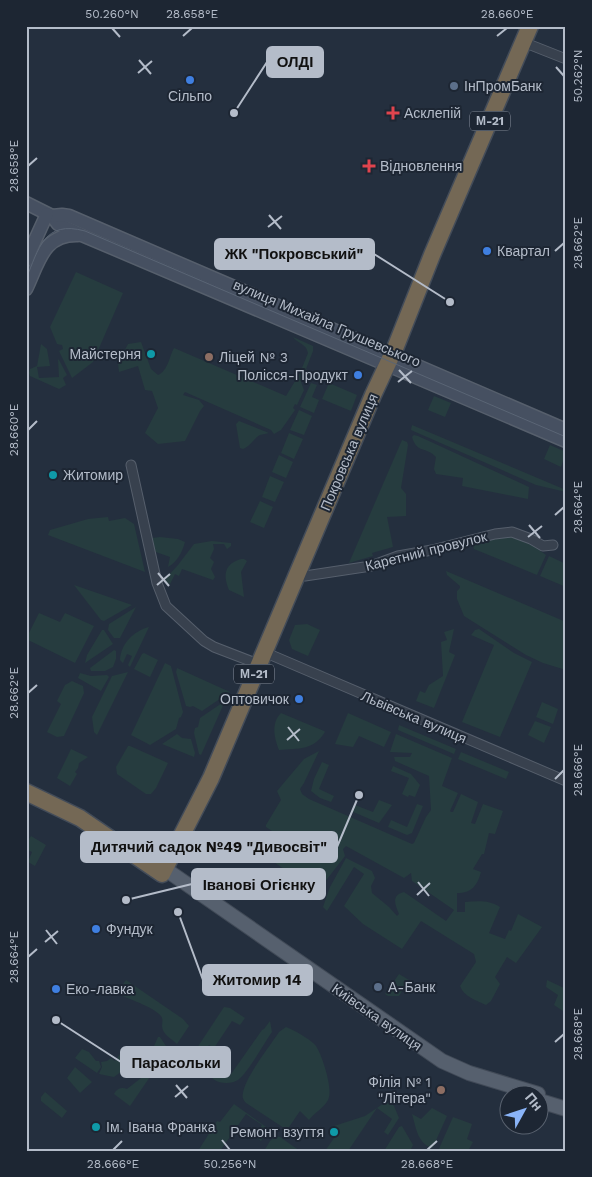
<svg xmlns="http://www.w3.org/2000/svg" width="592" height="1177" font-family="'Work Sans',sans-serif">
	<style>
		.green { fill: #263c3f }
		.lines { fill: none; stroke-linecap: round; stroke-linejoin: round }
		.street-casing { stroke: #565f6c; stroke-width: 11 }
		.secondary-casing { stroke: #565f6c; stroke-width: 15 }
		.primary-casing { stroke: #414a57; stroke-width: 16 }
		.highway-casing { stroke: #434c59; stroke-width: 19 }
		.street { stroke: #38414e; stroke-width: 9 }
		.secondary { stroke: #465061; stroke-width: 12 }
		.primary { stroke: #56606e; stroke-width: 14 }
		.highway { stroke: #746855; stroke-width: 16 }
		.tram { stroke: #5a6575; stroke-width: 1 }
		.ticks { fill: none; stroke: #b4bcc9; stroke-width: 2 }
		.shop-dot { fill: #3f7fe0; stroke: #1d2633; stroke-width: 2 }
		.service-dot { fill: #5c6f8a; stroke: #1d2633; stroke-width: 2 }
		.health-dot { fill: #e0444e; stroke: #1d2633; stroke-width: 2 }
		.culture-dot { fill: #0f9aa8; stroke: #1d2633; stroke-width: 2 }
		.education-dot { fill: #8d6e63; stroke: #1d2633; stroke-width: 2 }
		.labels { text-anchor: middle; stroke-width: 4; stroke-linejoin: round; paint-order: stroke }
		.shield { fill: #1d2633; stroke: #878f9c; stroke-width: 1 }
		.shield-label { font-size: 12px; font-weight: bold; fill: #b4bcc9 }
		.poi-label { font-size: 14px; fill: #b4bcc9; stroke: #1d2633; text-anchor: start }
		.street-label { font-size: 14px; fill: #b4bcc9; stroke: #1d2633 }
		.leader { fill: none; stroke: #b4bcc9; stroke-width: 2 }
		.callout-dot { fill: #b4bcc9; stroke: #1d2633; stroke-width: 2 }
		.callout { fill: #b4bcc9; stroke: #b4bcc9; stroke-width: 2 }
		.callout-label { font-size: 15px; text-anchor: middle; font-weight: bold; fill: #111 }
		.neatline { fill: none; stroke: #b4bcc9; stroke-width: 2 }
		.ticks-label { font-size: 12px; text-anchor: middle; fill: #b4bcc9 }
	</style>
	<rect width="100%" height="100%" fill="#242f3e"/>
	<g class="green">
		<path d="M76,272l47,21 -30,69 -21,16 -13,-27 4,-2 -1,-4 -5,-1 -7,-17z"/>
		<path d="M293,337l20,9v5l-7,18 2,2 -2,4 -5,1v6l3,8 -7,15 -2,-1 -2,4 2,2 -14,20 -7,4 -3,-4 -86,-38 -2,3 16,5 5,6 -4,5 -15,30 -27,3 -13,-11 13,-25 -6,-17 -7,-1 -7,-24 -19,6 -1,-9 10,-19 13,-2 10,27 7,6c10,-4 11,-18 16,-27l112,48 14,-23 8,-20c-2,-10 -10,-9 -15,-16z"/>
		<path d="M41,344l6,5 3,17 -13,1 2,11 20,-1 -1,-18 1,1 8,15 -4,3 3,7 -7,4 -29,-13 -1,-3 1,-4 7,-3z"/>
		<path d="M311,383l6,2 -5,12 7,3 -5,13 -14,-6z"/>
		<path d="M329,383l28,12 -6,16 -29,-12z"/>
		<path d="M434,396l17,7 -6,14 -17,-7z"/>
		<path d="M299,410l13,6 -8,19 -14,-5z"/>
		<path d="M239,421l30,12c-3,1 -6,1 -9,2 -7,4 -9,11 -17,14l-3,-1 -4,-24z"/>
		<path d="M412,425l154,65v2l-30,-7 -125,-55z"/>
		<path d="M289,433l14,6 -9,20 -13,-6z"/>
		<path d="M414,435l4,1 111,51 -1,12 -66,-13 1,-8 -27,-4 -2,-5 2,-12c-10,-11 -19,-3 -24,-20z"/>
		<path d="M402,440l5,2 1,3 -7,43 5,6v22l-19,1 6,30 -21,6 1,3 -24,7z"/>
		<path d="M550,445l16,7 -5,15 -17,-8z"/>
		<path d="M279,455l14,7 -7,16 -14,-6z"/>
		<path d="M270,476l14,6 -9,20 -13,-5z"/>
		<path d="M260,501l13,6 -9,21 -14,-6z"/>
		<path d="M108,517l1,4 16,-3 9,6 11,48 -97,-37 2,-5 38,-11z"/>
		<path d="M509,536c15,2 25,10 37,19l-9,20 -63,-26 -1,-3 1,-2z"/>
		<path d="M160,537l18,2 7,3c-3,11 -8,20 -17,25l2,-10 -17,-6 -1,-13z"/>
		<path d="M212,541l19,2v3l-4,3 -3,-5h-11l1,5 -4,9 4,4 -3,7 4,8 -2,3 -31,-11 -3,7 -4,-2 -5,10 -5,-2 2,-5 11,-12 16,-21z"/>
		<path d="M549,556l17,8v23l-26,-11z"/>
		<path d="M241,559h3l3,2 -6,11 3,25 -15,-7c-6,-15 -5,-26 12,-31z"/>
		<path d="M446,571l120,51v48l-23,-7 -17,-8 -62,-39 -7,-17v-8l3,-3v-2l-13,-11z"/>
		<path d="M74,585l58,20 -28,16 -3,-1z"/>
		<path d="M136,607l-16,31h-6l-6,-8 1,-6z"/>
		<path d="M39,613l21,9 5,-9 29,13 -19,37 -49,-24z"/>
		<path d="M307,624l13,6 -12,26 -16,-7 -3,-9 6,-15z"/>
		<path d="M149,627l-19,40 -2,-2 4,-9 -5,-2 -4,9 -3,-3c1,-17 14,-29 29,-33z"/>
		<path d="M454,629l-5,23 6,3 -21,53 -18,-7 4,-10 5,2 4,-8 14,-9 -2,-34 6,-2 -3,-8z"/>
		<path d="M479,629l35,24 18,9 -32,75 -38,-15 32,-77 -23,-10 4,-5z"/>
		<path d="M102,630h2l9,14 -28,19 2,-8z"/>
		<path d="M114,650l2,1v8l-3,8 -8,4h-14l-1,-3z"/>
		<path d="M144,653l14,7 -8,17 -16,-8 8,-15z"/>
		<path d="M165,663l6,3 12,46 -2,5 -2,1 -3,11 -26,16 -19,-10z"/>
		<path d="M177,668l53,24 -28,19 -9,-5 -3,1 -4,-1 -10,-34z"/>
		<path d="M128,672l-31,63 -3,-3 -2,-15 20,-41z"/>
		<path d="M80,673l11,3 16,-1 2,2 -8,14 -23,-13z"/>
		<path d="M72,681l11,5 1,7 -20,43 -7,1 -10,-5 14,-28 -4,-3 8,-16z"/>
		<path d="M225,701l-24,54 -2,-1 -5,-21 1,-5 3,-1 2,-9z"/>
		<path d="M542,702l16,7 -5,15 -17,-7z"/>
		<path d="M281,713l43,18 1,1c-12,19 -26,16 -46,18 -5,-13 -8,-27 2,-37z"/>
		<path d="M348,713l43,19 -7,15 -25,-11 -6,11 -18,-3z"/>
		<path d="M535,721l16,6 -7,16 -16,-8z"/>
		<path d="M399,725l57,24 -2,5 -56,-24z"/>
		<path d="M177,734l5,4 9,1 4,14 -1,4 -32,-13z"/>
		<path d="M396,734l56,24 -10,28 16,7 -8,18 1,1h2l8,-18 17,8 -7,21 4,1 8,-20 20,7 -8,23 -6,-1 -5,21h-2l-9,15 8,3c-4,14 -9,21 -24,21v19h8v-10c12,-1 25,-2 35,5l-11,26 16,6 4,-9 2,1 7,-17 24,13 -26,36 -9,-6 -12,20 5,7 -9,17 -5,4c-10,-5 -22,-8 -26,-19l16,-24 -2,-8 -53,-33 -19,28 -39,-25 -19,-18 20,-32 -10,-7 -27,44 -4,-4 7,-20 16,-29 26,13 3,7 -4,8 1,7 17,14 8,9 2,-2c-4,-9 -8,-19 5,-22l42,29 8,-11 -42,-29 -1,-8 -7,5 -58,-32 -3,3 2,7 -3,4 -18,23 -4,-1 -11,5 -42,-30 -4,-6 9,-20 -6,-4v-2l15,-25 -4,-9 27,-32 15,-8 -15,32 -4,6 2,5 7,5 103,45 2,-1 12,-26 5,-7 -2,-34 -34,-15 -1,-4h16l2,-4 -22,-1z"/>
		<path d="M128,746h2l38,17 -12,25 -5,6h-5l-29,-20 -1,-7z"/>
		<path d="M71,749l17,8 -9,6 -1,5 -3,4 2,2 -7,12 -13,-8z"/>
		<path d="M461,752l48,20 -3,7 -48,-20z"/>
		<path d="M322,762l7,3 -10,24 15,7 -3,6 -11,-4 -9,-7 3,-12z"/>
		<path d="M393,766l18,8 9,11 -5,12 -6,-2 -1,2 -6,-3 7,-16 -18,-7z"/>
		<path d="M379,800l13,5 -13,18 -28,-12 4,-6 18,7z"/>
		<path d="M417,804l6,2 -11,27 -5,2 -19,-8 3,-7 16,7z"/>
		<path d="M31,836l15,9 -11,21 -7,-4 4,-10 -6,-3v-5z"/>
		<path d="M399,974l10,6 -10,16h-11l-3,-2z"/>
		<path d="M126,980l57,39 6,7 -12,18c-5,-5 -15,-10 -15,-18 0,-3 1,-5 0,-8 -3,-9 -33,-19 -42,-23l6,-9 -3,-2z"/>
		<path d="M547,980l19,9v24l-12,-8 4,-10 -12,-8z"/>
		<path d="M224,1007l6,1 15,10 -5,7 -8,-4 -18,27 -5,-3 -7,10 5,4 -2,3 -4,1 -8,-9z"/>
		<path d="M270,1021l2,11c-8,11 -24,41 -34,48 -10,6 -31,3 -29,-12 0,-5 5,-10 8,-13l2,1 -6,10 16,11 33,-47 2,-1z"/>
		<path d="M286,1027c6,2 26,13 30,19 6,9 16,40 13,51 -1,8 -15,16 -20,23l-9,-9 -13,19 -41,-27c-3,-3 -4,-6 -3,-10 2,-16 27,-47 36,-61z"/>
		<path d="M158,1037h2l6,9v3l-8,11 -12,4z"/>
		<path d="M82,1049l7,3 7,9h3l2,6 -4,6 -22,-15z"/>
		<path d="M123,1050c7,10 1,21 -9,27l-15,-3 3,-7 -1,-5 6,-1 4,-3 4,3z"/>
		<path d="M75,1067l17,15 -12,11 -13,-15z"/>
		<path d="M150,1071h4l-24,35 -16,-12c3,-6 8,-7 13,-5z"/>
		<path d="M45,1092l22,19 -5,7 -21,-17v-4z"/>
		<path d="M388,1100l6,6 5,12 -11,17 -4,-3 8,-13 -15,-11z"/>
		<path d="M234,1104l35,25 -8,12 -7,-5 8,-11 -16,-11 -26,37h-22l19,-30 3,1z"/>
		<path d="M377,1108l-29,43h-23l14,-20 -5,-5 31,-10z"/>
		<path d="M432,1108l15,8 -14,31 -2,1c-14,-6 -15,-21 -19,-34l9,5z"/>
		<path d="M453,1117l19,7 -5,15 6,3 -5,9h-30z"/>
		<path d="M402,1126l11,19 -3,6h-26l15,-24z"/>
		<path d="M276,1136l4,1 20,14h-36l6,-10z"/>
	</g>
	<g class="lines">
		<defs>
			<g id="street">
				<path d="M523,42l43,17"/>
				<path d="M131,465l26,118 9,23 38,35 10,6 44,17"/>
				<path d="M298,573l7,3 66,-10 27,-10 34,-6 63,-16 17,-2 19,7 12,7 10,-1"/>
				<path d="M264,652l302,129"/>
			</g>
			<g id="secondary">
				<path d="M26,203l26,13 6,8 24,11 484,206"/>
				<path d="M52,216l10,-1 7,1 497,214"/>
				<path d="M26,260l21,-46"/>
				<path d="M26,289c13,-27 17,-55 52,-54"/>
			</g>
			<g id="primary">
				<path d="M165,869l277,192 27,12 69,21"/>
				<path d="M540,1101l26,8"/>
			</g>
			<path id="highway" d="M26,792l54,26 82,56 49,-96 162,-383 23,-49 36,-91 98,-229"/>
		</defs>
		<use href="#street" class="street-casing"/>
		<use href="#secondary" class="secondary-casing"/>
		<use href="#primary" class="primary-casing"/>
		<use href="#highway" class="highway-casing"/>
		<use href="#street" class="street"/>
		<use href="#secondary" class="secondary"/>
		<use href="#primary" class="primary"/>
		<use href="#highway" class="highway"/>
		<path class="tram" d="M26,279c13,-31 18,-59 59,-48l481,206"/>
	</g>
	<path class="ticks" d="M112,28l8,9M183,36l9,-8M497,36l10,-8M139,60l12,14M556,67l8,9M138,73l14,-12M28,166l9,-8M269,215l12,14M268,227l14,-11M555,251l9,-8M399,370l12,13M398,382l14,-11M28,430l9,-9M555,515l9,-8M529,525l11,13M528,537l14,-11M158,573l11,13M157,585l13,-11M28,693l9,-8M288,727l11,14M287,740l13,-11M555,779l9,-9M418,882l11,14M417,895l13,-12M46,930l11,14M45,942l13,-11M28,957l9,-8M555,1042l9,-8M176,1085l11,13M175,1097l13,-11M222,1140l8,10M113,1150l9,-9M427,1150l10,-9"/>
	<g class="shop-dot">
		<circle cx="190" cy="80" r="5"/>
		<circle cx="487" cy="251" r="5"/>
		<circle cx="358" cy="375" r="5"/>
		<circle cx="299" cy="699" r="5"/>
		<circle cx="96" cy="929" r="5"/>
		<circle cx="56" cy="989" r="5"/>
	</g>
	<g class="service-dot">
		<circle cx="454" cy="86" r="5"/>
		<circle cx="378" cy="987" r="5"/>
	</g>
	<g class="health-dot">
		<path d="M390.5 105.5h5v5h5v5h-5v5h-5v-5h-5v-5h5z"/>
		<path d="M366.5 158.5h5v5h5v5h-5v5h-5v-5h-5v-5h5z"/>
	</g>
	<g class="culture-dot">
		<circle cx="151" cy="354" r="5"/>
		<circle cx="53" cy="475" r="5"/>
		<circle cx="96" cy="1127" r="5"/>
		<circle cx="334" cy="1132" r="5"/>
	</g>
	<g class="education-dot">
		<circle cx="209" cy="357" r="5"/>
		<circle cx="441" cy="1090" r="5"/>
	</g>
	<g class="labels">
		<g class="shield">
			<rect x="470" y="111.5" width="40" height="19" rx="4"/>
			<rect x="234" y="664.5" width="40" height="19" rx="4"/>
		</g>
		<g class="shield-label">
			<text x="490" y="125">М-21</text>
			<text x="254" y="678">М-21</text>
		</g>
		<g class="poi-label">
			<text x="464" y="91">ІнПромБанк</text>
			<text x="190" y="101" text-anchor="middle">Сільпо</text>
			<text x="404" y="118">Асклепій</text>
			<text x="380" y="171">Відновлення</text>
			<text x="497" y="256">Квартал</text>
			<text x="141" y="359" text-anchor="end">Майстерня</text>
			<text x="219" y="362">Ліцей № 3</text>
			<text x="348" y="380" text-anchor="end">Полісся-Продукт</text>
			<text x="63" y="480">Житомир</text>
			<text x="289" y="704" text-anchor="end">Оптовичок</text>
			<text x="106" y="934">Фундук</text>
			<text x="388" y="992">А-Банк</text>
			<text x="66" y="994">Еко-лавка</text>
			<text x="431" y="1087" text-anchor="end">Філія № 1<tspan x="431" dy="16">"Літера"</tspan></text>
			<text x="106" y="1132">Ім. Івана Франка</text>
			<text x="324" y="1137" text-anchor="end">Ремонт взуття</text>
		</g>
		<g class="street-label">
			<text transform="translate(327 323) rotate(23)" y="5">вулиця Михайла Грушевського</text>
			<text transform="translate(349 452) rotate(-67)" y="5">Покровська вулиця</text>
			<text transform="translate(426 551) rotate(-14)" y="5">Каретний провулок</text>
			<text transform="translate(414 717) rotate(23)" y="5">Львівська вулиця</text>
			<text transform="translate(377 1017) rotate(35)" y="5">Київська вулиця</text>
		</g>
	</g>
	<path class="leader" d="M234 113L267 62M450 302L374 254M359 795L337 847M126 900L192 884M178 912L203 980M56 1020L121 1062"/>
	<g class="callout-dot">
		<circle cx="234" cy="113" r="5"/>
		<circle cx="450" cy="302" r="5"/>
		<circle cx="359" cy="795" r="5"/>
		<circle cx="126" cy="900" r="5"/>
		<circle cx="178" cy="912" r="5"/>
		<circle cx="56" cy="1020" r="5"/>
	</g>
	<g class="callout">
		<rect x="267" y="47" width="56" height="30" rx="5"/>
		<rect x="215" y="239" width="159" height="30" rx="5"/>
		<rect x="81" y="832" width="256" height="30" rx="5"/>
		<rect x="192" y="869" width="133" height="30" rx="5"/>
		<rect x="203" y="965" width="109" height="30" rx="5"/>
		<rect x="121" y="1047" width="109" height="30" rx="5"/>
	</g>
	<g class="callout-label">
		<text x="295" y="67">ОЛДІ</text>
		<text x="294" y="259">ЖК "Покровський"</text>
		<text x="209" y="852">Дитячий садок №49 "Дивосвіт"</text>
		<text x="259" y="890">Іванові Огієнку</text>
		<text x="257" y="985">Житомир 14</text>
		<text x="176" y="1068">Парасольки</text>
	</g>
	<rect width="592" height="1177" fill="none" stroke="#1d2633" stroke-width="55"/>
	<g transform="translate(524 1110) rotate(50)"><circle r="24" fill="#1d2633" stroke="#59626f"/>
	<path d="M0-4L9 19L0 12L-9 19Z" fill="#8ab4f8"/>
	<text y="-8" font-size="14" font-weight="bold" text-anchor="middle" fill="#b4bcc9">Пн</text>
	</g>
	<rect x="28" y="28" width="536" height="1122" class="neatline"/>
	<g class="ticks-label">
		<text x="112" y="18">50.260°N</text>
		<text x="192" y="18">28.658°E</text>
		<text x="507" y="18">28.660°E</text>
		<text transform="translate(578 76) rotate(-90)" y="4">50.262°N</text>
		<text transform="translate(14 166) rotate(-90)" y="4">28.658°E</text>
		<text transform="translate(578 243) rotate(-90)" y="4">28.662°E</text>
		<text transform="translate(14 430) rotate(-90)" y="4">28.660°E</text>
		<text transform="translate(578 507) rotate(-90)" y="4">28.664°E</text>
		<text transform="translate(14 693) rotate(-90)" y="4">28.662°E</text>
		<text transform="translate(578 770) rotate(-90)" y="4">28.666°E</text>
		<text transform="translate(14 957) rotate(-90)" y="4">28.664°E</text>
		<text transform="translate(578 1034) rotate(-90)" y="4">28.668°E</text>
		<text x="113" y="1168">28.666°E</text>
		<text x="230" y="1168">50.256°N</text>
		<text x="427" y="1168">28.668°E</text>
	</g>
</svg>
